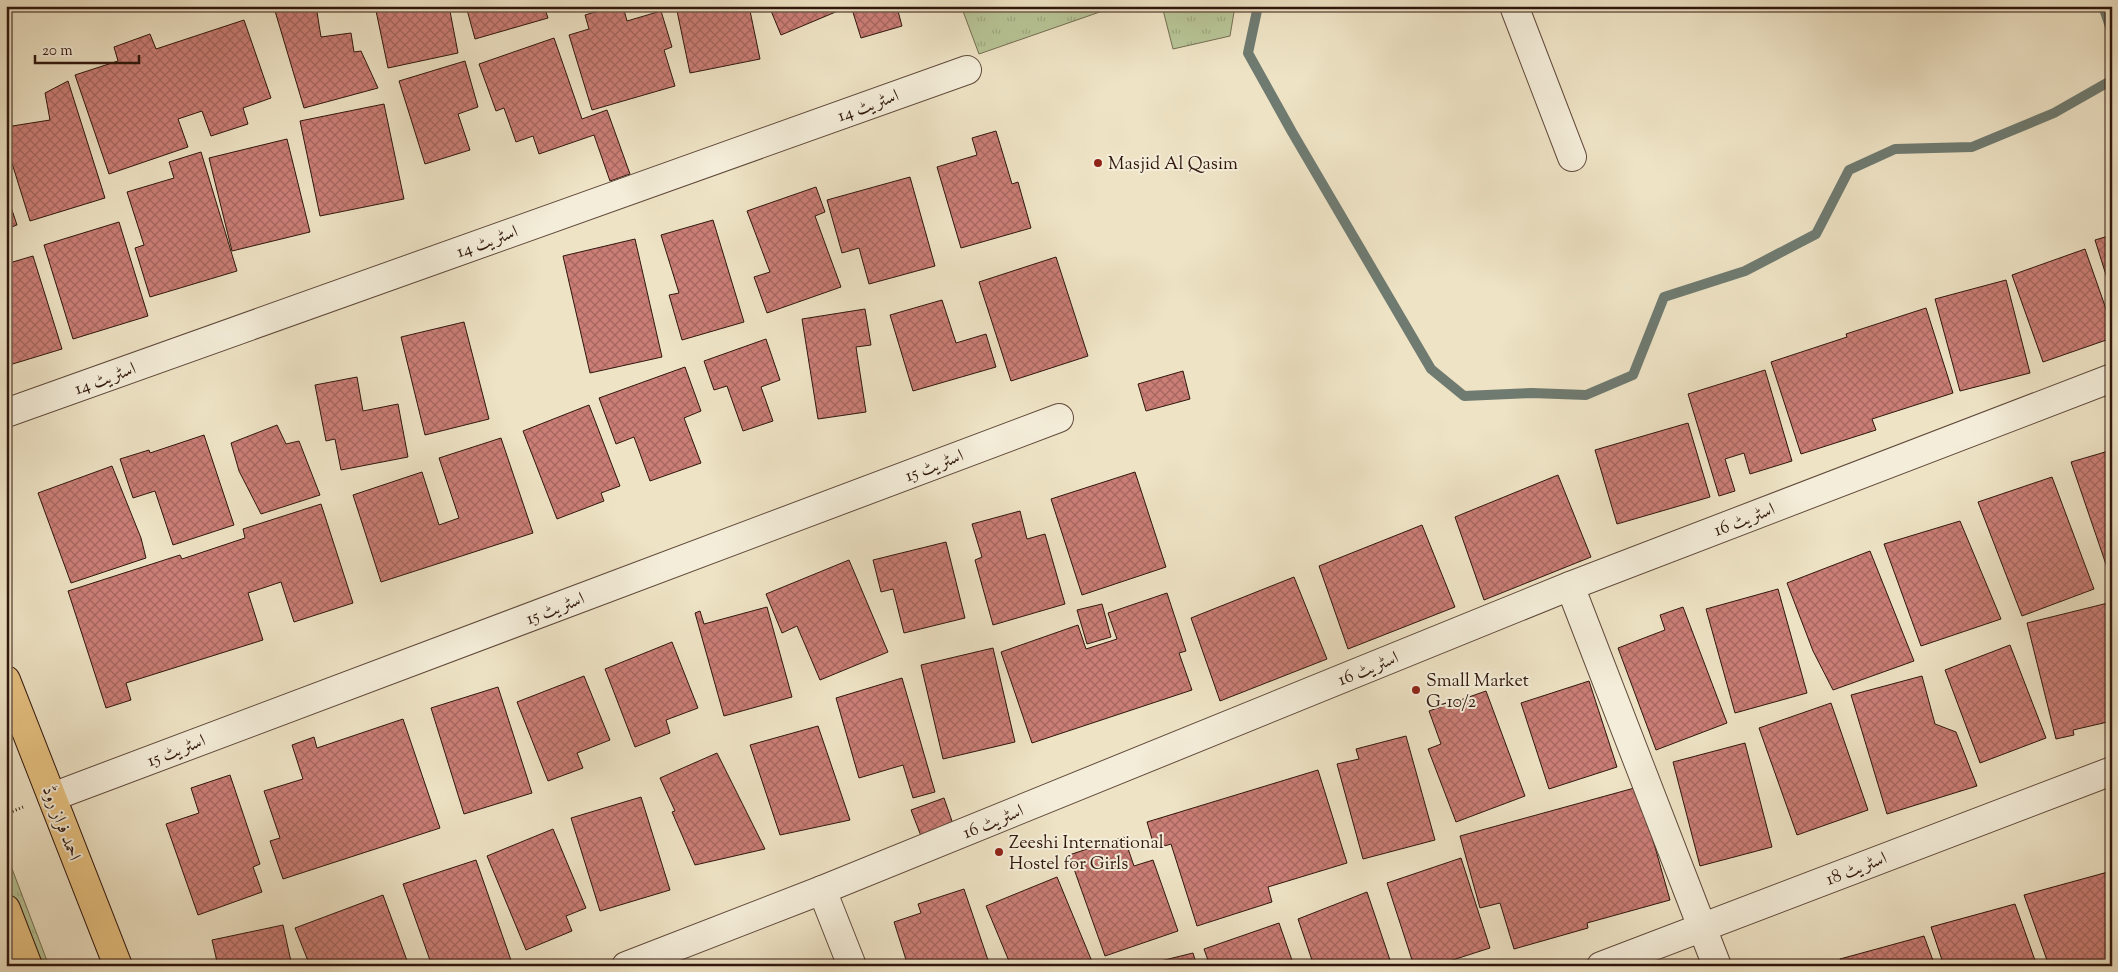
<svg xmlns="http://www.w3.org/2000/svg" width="2118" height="972" font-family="'Sorts Mill Goudy',Amiri,serif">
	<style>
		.grass { fill: url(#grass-tufts); stroke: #746e52 }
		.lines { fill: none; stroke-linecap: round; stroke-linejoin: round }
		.stream { stroke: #6f7b71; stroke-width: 10 }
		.building { fill: url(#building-cross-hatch); stroke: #30170d }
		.minor-casing { stroke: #604a3b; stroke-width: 30 }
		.primary-casing { stroke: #30170d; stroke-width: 30 }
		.path { stroke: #30170d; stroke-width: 3; stroke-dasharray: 1 2.5; stroke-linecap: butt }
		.minor { stroke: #f4edd9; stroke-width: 28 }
		.primary { stroke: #e7c282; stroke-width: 28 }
		.poi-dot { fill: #8f2418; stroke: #f4edd9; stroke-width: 2 }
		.labels { text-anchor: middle; stroke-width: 4; stroke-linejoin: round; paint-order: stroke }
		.street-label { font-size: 18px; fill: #30170d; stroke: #f4edd9 }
		.poi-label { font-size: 18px; fill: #30170d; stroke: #f4edd9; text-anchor: start }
	</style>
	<defs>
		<pattern id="grass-tufts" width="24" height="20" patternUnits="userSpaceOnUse" patternTransform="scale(1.25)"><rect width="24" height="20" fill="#b7c496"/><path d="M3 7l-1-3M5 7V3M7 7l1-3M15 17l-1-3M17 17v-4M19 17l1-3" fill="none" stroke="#9ea880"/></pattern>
		<pattern id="building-cross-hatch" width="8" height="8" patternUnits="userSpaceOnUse" patternTransform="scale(1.25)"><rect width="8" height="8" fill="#cb7e76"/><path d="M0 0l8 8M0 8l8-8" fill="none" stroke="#a5665f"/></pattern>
	</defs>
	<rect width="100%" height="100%" fill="#eee3c5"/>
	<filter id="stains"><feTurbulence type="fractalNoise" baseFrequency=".004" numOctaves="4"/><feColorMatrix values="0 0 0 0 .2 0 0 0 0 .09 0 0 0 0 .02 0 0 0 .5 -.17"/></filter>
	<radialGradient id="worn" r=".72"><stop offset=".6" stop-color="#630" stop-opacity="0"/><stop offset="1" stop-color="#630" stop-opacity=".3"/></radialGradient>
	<g class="grass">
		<path d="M961,6h156l-138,48z"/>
		<path d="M1162,6h73l-5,30 -57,13z"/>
		<path d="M6,853l43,113h-43z"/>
	</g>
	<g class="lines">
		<g class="stream">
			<path d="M1258,6l-10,47 44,79 139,237 33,27 68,-3 54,2 47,-20 31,-78 81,-26 71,-37 33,-64 46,-21 77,-2 82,-34 58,-33"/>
			<path d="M2103,6l9,26"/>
		</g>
	</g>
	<g class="building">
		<path d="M316,6l5,31 30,-4 3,19 7,-1 17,37 -74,20 -29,-97z"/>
		<path d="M375,6h74l9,47 -70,15z"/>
		<path d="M466,6h78l4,12 -73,21z"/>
		<path d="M615,6h8l4,15 34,-10 11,36 -8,3 11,36 -83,24 -23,-75 20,-6 -4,-14z"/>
		<path d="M676,6h73l11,53 -70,14z"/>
		<path d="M769,6h75l1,2 -64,27z"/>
		<path d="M851,6h64l-17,5 4,15 -41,12z"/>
		<path d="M244,20l27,78 -28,10 5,16 -37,12 -9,-25 -24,8 10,28 -79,27 -34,-99 43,-14 -4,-14 36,-13 6,15z"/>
		<path d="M554,38l28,81 25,-9 23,64 -20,7 -16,-46 -55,19 -6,-18 -17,6 -12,-34 -8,3 -17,-47z"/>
		<path d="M465,61l13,46 -20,7 12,36 -45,14 -26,-83z"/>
		<path d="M68,81l37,117 -75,23 -24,-77v-17l44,-7 -5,-27z"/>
		<path d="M384,104l20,95 -84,17 -20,-95z"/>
		<path d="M996,131l16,53 6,-2 13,46 -70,20 -24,-81 40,-12 -5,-17z"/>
		<path d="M287,139l23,93 -78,19 -23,-93z"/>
		<path d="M201,152l36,119 -87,26 -15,-49 9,-3 -17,-53 47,-14 -5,-16z"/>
		<path d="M910,177l25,89 -66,18 -10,-36 -17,5 -15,-53z"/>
		<path d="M816,187l9,25 -10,4 26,71 -74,26 -13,-36 16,-5 -23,-61z"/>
		<path d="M6,192l11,33 -11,4z"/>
		<path d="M713,220l31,102 -62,18 -13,-45 10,-2 -18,-58z"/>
		<path d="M119,222l29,94 -75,23 -29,-94z"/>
		<path d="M2112,235v59l-17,-54z"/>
		<path d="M635,239l27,118 -72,16 -27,-117z"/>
		<path d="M2085,249l27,77v12l-69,24 -31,-87z"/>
		<path d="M33,256l29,93 -56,17v-102z"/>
		<path d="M1056,257l32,99 -77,25 -32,-99z"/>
		<path d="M2006,280l24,93 -70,18 -25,-92z"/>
		<path d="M942,300l14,43 30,-9 10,33 -83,24 -23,-76z"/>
		<path d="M1926,308l27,85 -81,26 4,11 -75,24 -30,-92 76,-25 -1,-3z"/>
		<path d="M865,309l6,36 -15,2 10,65 -48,7 -16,-100z"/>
		<path d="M464,322l25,97 -64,16 -24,-98z"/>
		<path d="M766,339l14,41 -19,7 12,34 -30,10 -16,-45 -13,4 -10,-29z"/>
		<path d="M685,367l16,44 -17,7 17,45 -51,18 -16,-44 -18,7 -17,-46z"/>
		<path d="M1765,370l27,91 -42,13 -6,-21 -19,6 10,32 -16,5 -31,-102z"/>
		<path d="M1183,371l7,28 -44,12 -8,-27z"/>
		<path d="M357,377l6,34 35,-7 10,53 -67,13 -6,-31 -9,2 -11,-56z"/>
		<path d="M589,405l31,81 -19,7 3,8 -47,18 -34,-88z"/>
		<path d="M1688,423l22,74 -93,27 -22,-74z"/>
		<path d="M277,425l9,19 13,-3 21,54 -59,19 -22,-43 -8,-28z"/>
		<path d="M204,435l30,90 -61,20 -18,-54 -22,7 -13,-39 29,-9 1,3z"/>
		<path d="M501,438l32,95 -152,49 -28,-87 69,-23 17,53 20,-7 -20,-60z"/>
		<path d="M2112,450v132l-41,-120z"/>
		<path d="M112,466l29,72 5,20 -75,25 -33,-90z"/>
		<path d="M1135,472l31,95 -84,28 -31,-96z"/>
		<path d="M1558,475l33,82 -107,43 -29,-83z"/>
		<path d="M2052,477l42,112 -72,27 -44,-114z"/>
		<path d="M321,504l32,99 -59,19 -13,-40 -33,11 15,47 -137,43 5,17 -25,8 -38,-117 112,-36 2,4 63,-21 -2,-9z"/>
		<path d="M1020,511l7,28 18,-5 20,70 -72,21 -18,-65 7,-3 -10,-33z"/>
		<path d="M1960,521l41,98 -80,27 -37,-102z"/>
		<path d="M1422,525l33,82 -107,42 -29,-83z"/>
		<path d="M946,542l19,76 -61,15 -11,-44 -12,3 -8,-32z"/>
		<path d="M1870,551l44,110 -81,29 -20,-39 -26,-68z"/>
		<path d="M849,560l39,92 -68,28 -23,-54 -15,7 -16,-39z"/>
		<path d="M1294,577l33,82 -107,42 -29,-83z"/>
		<path d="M1778,589l29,104 -72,20 -29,-104z"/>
		<path d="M1167,593l19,58 -7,2 13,37 -160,53 -31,-91 77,-27 8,24 31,-10 -9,-26z"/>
		<path d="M2112,602v119l-39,9 1,5 -18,4 -29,-116z"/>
		<path d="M1102,604l9,33 -24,7 -10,-34z"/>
		<path d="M767,607l25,90 -68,19 -29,-103 5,-2 4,13z"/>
		<path d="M1683,607l44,116 -71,27 -38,-102 47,-18 -5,-15z"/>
		<path d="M672,642l26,66 -32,12 4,13 -35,14 -30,-78z"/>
		<path d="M2010,645l36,93 -66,25 -35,-93z"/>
		<path d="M993,648l22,94 -72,17 -22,-94z"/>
		<path d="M584,676l26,64 -33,13 6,15 -35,13 -31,-79z"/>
		<path d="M1922,676l13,48 21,8 21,54 -90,28 -36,-119z"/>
		<path d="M902,678l33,114 -22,6 -10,-33 -44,13 -23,-80z"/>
		<path d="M1589,681l28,86 -68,22 -28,-86z"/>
		<path d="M498,687l34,106 -68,21 -33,-106z"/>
		<path d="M1486,691l39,105 -69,26 -28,-73 13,-5 -12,-33z"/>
		<path d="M1831,703l37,107 -71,25 -38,-107z"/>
		<path d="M403,719l37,109 -157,51 -13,-38 10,-3 -16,-47 39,-12 -11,-34 22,-8 3,11z"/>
		<path d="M818,726l32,94 -70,15 -30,-90z"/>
		<path d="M1406,736l29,104 -72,19 -26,-95 22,-5 -3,-10z"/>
		<path d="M1745,743l27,104 -72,19 -27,-104z"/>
		<path d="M717,753l48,96 -70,16 -23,-53 3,-1 -15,-33z"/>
		<path d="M1318,770l29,93 -79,24 4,15 -75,24 -26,-82 -16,5 -8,-27z"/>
		<path d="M230,775l30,89 -7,3 9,25 -64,23 -32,-91 33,-11 -8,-25z"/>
		<path d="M1638,787l32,113 -83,23 1,5 -74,21 -14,-46 -20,5 -20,-72z"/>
		<path d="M641,797l29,93 -70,21 -29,-93z"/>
		<path d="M944,798l9,26 -32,12 -10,-26z"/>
		<path d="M553,829l33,79 -20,8 6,15 -46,19 -39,-94z"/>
		<path d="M1124,837l10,29 19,-6 25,71 -73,25 -36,-101z"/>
		<path d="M1461,858l29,90 -56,18h-20l-27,-83z"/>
		<path d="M476,860l37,106h-81l-29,-82z"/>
		<path d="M2108,872l4,9v85h-63l-25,-71z"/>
		<path d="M1057,877l36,87 -82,2 -25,-60z"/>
		<path d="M964,889l26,77h-82l-14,-44 27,-9 -3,-9z"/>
		<path d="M1367,892l25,74h-78l-16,-47z"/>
		<path d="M383,895l26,71h-99l-15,-38z"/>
		<path d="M2015,904l22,62h-93l-13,-39z"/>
		<path d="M1279,923l15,43h-84l-6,-17z"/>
		<path d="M283,925l9,41h-74l-6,-26z"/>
		<path d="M1924,936l11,30h-92l-3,-7z"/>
		<path d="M1193,953l4,13h-57z"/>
		<path d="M1824,961l2,5h-17z"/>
	</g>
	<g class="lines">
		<defs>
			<g id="minor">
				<path d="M1514,6l58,151"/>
				<path d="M6,413l961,-343"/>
				<path d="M1570,586l147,380"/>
				<path d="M52,797l1007,-379"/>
				<path d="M822,890l30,76"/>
				<path d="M626,966l196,-76 748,-304 542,-208"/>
				<path d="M1601,966l511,-195"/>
			</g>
			<g id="primary">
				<path d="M6,680l112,286"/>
				<path d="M6,909l22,57"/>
			</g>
		</defs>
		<use href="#minor" class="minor-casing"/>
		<use href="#primary" class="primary-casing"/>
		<path class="path" d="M6,814l17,-7"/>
		<use href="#minor" class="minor"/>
		<use href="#primary" class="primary"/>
	</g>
	<g class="poi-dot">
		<circle cx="1098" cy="163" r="5"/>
		<circle cx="1416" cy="690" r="5"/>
		<circle cx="999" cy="852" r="5"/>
	</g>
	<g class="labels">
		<g class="street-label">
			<text transform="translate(868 105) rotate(-20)" y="6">اسٹریٹ 14</text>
			<text transform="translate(487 241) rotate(-20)" y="6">اسٹریٹ 14</text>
			<text transform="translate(105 378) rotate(-20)" y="6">اسٹریٹ 14</text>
			<text transform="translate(934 465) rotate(-21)" y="6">اسٹریٹ 15</text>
			<text transform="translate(1744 519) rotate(-21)" y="6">اسٹریٹ 16</text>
			<text transform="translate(555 608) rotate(-21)" y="6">اسٹریٹ 15</text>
			<text transform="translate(1368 668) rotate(-22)" y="6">اسٹریٹ 16</text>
			<text transform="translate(176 750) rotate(-21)" y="6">اسٹریٹ 15</text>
			<text transform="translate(993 821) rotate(-22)" y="6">اسٹریٹ 16</text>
			<text transform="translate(62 823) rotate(69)" y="6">احمد فراز روڈ</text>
			<text transform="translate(1856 868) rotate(-21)" y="6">اسٹریٹ 18</text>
		</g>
		<g class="poi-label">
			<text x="1108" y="169">Masjid Al Qasim</text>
			<text x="1426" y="686">Small Market<tspan x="1426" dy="21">G-10/2</tspan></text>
			<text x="1009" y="848">Zeeshi International<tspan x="1009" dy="21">Hostel for Girls</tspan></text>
		</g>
	</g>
	<rect width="2118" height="972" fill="none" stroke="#eee3c5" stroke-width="25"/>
	<rect x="8" y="8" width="2103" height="957" fill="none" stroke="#30170d" stroke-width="2.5"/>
	<rect x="12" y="12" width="2093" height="947" fill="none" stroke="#30170d"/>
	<path d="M35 55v8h104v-8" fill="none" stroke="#30170d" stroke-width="2.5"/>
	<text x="42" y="55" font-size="15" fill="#30170d" stroke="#f4edd9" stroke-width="4" paint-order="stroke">20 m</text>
	<rect width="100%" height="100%" filter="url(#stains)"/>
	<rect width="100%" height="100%" fill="url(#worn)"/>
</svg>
